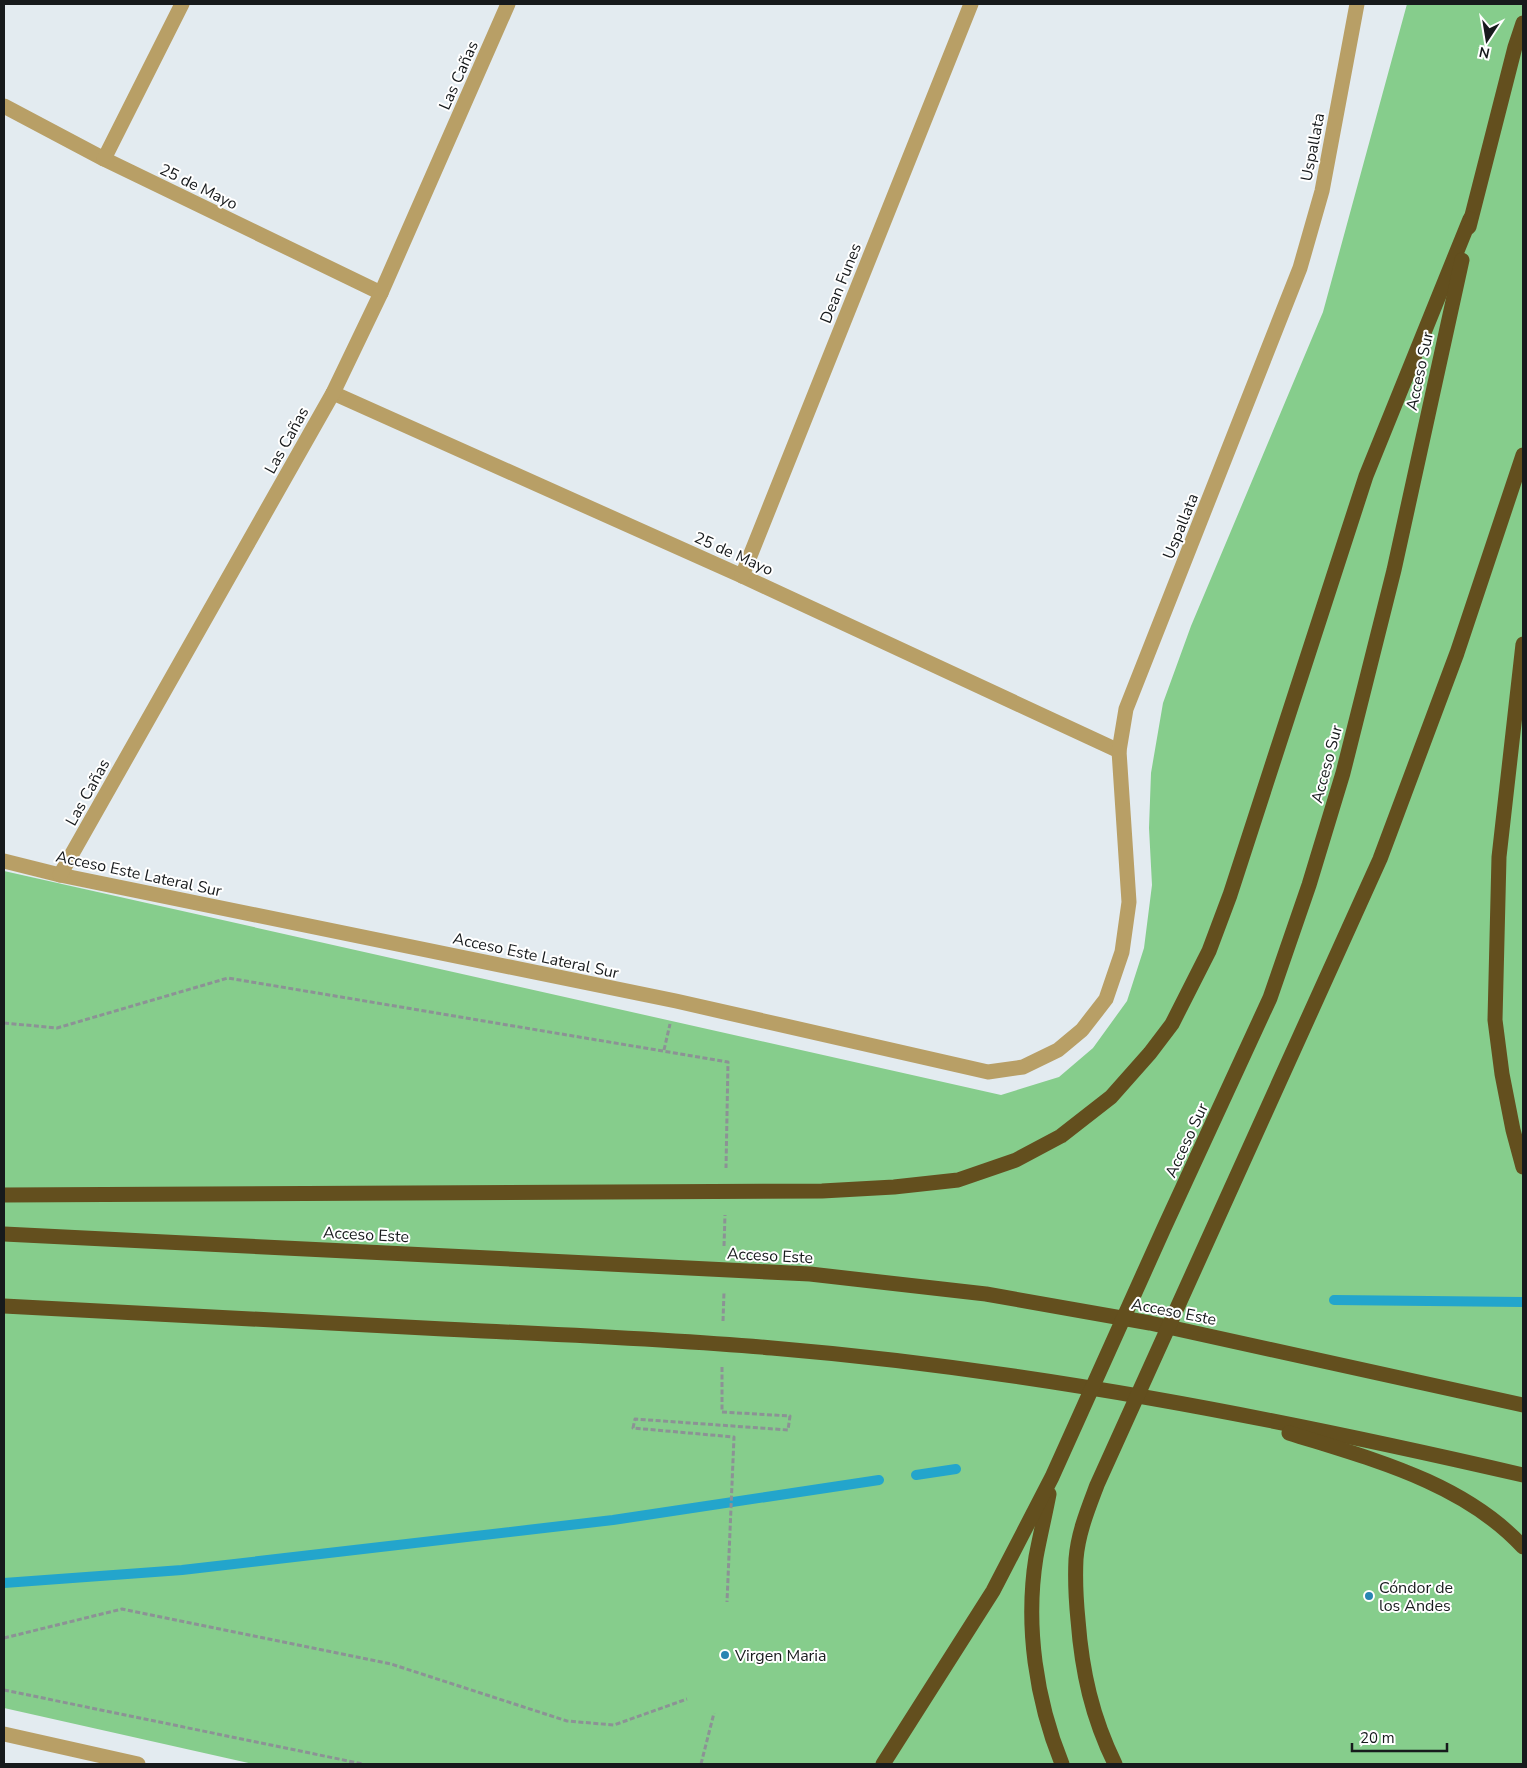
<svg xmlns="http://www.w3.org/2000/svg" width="1527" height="1768" font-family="'Nunito Sans',sans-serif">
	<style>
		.green { fill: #86cd8c }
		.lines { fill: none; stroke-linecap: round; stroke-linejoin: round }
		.stream { stroke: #23a5cc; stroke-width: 10 }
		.path { stroke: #8c9295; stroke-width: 3; stroke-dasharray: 5 2.5; stroke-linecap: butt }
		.minor { stroke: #b89f66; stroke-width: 15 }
		.highway { stroke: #634f1e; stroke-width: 15 }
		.poi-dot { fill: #2885b2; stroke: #fff; stroke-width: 2 }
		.labels { text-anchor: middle; stroke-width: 4; stroke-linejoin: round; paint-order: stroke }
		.street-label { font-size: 16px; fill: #171a1c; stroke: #fff }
		.poi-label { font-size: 16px; fill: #171a1c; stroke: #fff; text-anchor: start }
	</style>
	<rect width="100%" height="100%" fill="#e3ebf0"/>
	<path class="green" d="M1407,4h116v1760h-1270l-249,-56v-837l997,224 58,-18 34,-29 34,-47 17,-53 8,-63 -3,-57 2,-55 12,-70 28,-77 132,-314z"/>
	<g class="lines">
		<g class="stream">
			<path d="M1334,1300l189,2"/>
			<path d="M916,1475l40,-6"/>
			<path d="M4,1583l178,-13 431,-50 266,-40"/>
		</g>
		<g class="path">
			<path d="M4,1023l53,5 171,-50 500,84 -2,106"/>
			<path d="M664,1050l6,-26"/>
			<path d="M724,1246l1,-31"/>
			<path d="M723,1321l1,-29"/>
			<path d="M722,1367v45l68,4 -2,14 -153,-11 -2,9 101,9 -7,165"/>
			<path d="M4,1638l118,-29 269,55 176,57 47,4 73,-26"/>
			<path d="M4,1690l359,74"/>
			<path d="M701,1764l13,-51"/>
		</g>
		<g class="minor">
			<path d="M4,106l100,53 277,134"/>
			<path d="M104,159l78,-155"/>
			<path d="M333,393l409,183 377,175"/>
			<path d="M742,576l229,-572"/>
			<path d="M4,861l56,14 616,126 312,71 35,-5 35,-17 24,-20 24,-31 16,-47 7,-50 -10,-151 7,-42 174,-441 22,-77 35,-187"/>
			<path d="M60,875l273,-482 48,-100 127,-289"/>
			<path d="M4,1734l134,30"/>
		</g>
		<g class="highway">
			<path d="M1469,227l46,-180 8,-24"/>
			<path d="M1523,644l-24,213 -4,163 7,54 11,56 10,37"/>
			<path d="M4,1195l818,-4 72,-4 64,-7 58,-20 45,-24 50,-39 39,-44 22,-29 37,-73 21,-56 136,-419 104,-257"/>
			<path d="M4,1234l806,40 176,20 164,29 373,82"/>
			<path d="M4,1306c153,9 307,17 461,24 102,5 205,9 307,18 253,21 504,70 751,127"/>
			<path d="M1289,1433c82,26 174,49 234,114"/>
			<path d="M1049,1494c-4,21 -9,42 -13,63 -11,69 0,143 26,207"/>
			<path d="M883,1764l110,-173 59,-114 112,-249 106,-230 39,-113 34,-112 51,-203 68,-310"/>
			<path d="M1115,1764c-23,-47 -33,-92 -37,-144 -2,-20 -3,-41 -2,-61 2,-26 12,-50 21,-74l283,-626 77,-206 66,-198"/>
		</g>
	</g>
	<g class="poi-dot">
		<circle cx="1369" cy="1596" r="5"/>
		<circle cx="725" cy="1655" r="5"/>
	</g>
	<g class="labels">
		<g class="street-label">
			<text transform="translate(458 75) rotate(-66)" y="6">Las Cañas</text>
			<text transform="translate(1312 147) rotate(-79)" y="6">Uspallata</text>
			<text transform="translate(199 186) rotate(26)" y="6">25 de Mayo</text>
			<text transform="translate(840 283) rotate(-68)" y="6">Dean Funes</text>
			<text transform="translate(1419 371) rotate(-78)" y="6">Acceso Sur</text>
			<text transform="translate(286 440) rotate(-61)" y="6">Las Cañas</text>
			<text transform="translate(1180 526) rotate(-68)" y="6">Uspallata</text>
			<text transform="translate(734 553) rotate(24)" y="6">25 de Mayo</text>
			<text transform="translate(1326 764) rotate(-75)" y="6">Acceso Sur</text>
			<text transform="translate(87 792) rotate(-61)" y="6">Las Cañas</text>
			<text transform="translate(139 873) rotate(12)" y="6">Acceso Este Lateral Sur</text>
			<text transform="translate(536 955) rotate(12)" y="6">Acceso Este Lateral Sur</text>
			<text transform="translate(1186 1140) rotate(-65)" y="6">Acceso Sur</text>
			<text transform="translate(366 1234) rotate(3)" y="6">Acceso Este</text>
			<text transform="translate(770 1255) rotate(3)" y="6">Acceso Este</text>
			<text transform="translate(1174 1311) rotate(11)" y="6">Acceso Este</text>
		</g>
		<g class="poi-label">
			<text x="1379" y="1593">Cóndor de<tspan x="1379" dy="18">los Andes</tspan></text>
			<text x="735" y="1661">Virgen Maria</text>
		</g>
	</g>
	<rect width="1527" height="1768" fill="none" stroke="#171a1c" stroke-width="10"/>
	<g transform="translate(1487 40) rotate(192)" stroke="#ffffff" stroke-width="4" paint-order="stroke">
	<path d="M0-4L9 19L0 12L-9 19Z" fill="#171a1c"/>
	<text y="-8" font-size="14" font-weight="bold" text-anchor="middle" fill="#171a1c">N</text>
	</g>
	<path d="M1352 1743v8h95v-8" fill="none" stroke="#171a1c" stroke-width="2.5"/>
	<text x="1360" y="1743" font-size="15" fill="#171a1c" stroke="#ffffff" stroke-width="4" paint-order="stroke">20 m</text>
</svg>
